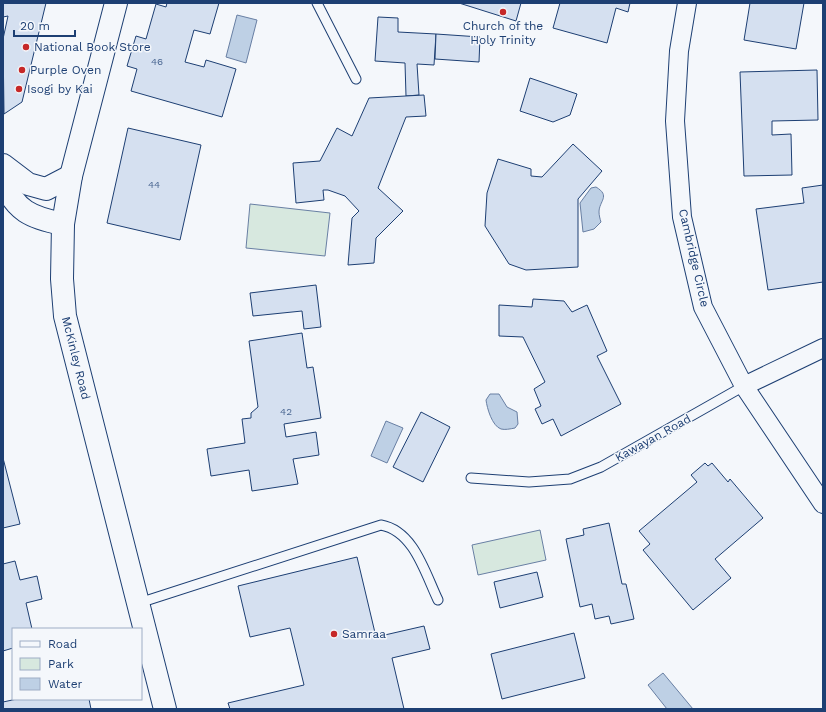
<svg xmlns="http://www.w3.org/2000/svg" width="826" height="712" font-family="'Work Sans',sans-serif">
	<style>
		.green { fill: #d7e8df; stroke: #687fa3 }
		.water { fill: #bed0e5; stroke: #687fa3 }
		.building { fill: #d5e0f0; stroke: #1d3f73 }
		.lines { fill: none; stroke-linecap: round; stroke-linejoin: round }
		.lane-casing { stroke: #1d3f73; stroke-width: 11 }
		.street-casing { stroke: #1d3f73; stroke-width: 20 }
		.secondary-casing { stroke: #1d3f73; stroke-width: 24 }
		.lane { stroke: #f4f7fb; stroke-width: 9 }
		.street { stroke: #f4f7fb; stroke-width: 18 }
		.secondary { stroke: #f4f7fb; stroke-width: 22 }
		.poi-dot { fill: #c62828; stroke: #f4f7fb; stroke-width: 1.5 }
		.labels { text-anchor: middle; stroke-width: 3; stroke-linejoin: round; paint-order: stroke }
		.number-label { font-size: 10px; fill: #4b6792 }
		.poi-label { font-size: 12px; fill: #1d3f73; stroke: #f4f7fb; text-anchor: start }
		.street-label { font-size: 12px; fill: #1d3f73; stroke: #f4f7fb }
	</style>
	<rect width="100%" height="100%" fill="#f4f7fb"/>
	<g class="green">
		<path d="M250,204l80,9 -5,43 -79,-8z"/>
		<path d="M540,530l6,30 -68,15 -6,-30z"/>
	</g>
	<g class="water">
		<path d="M237,15l20,5 -11,43 -20,-6z"/>
		<path d="M596,187c15,9 3,14 3,25 0,3 1,7 2,10l-7,7 -11,3 -3,-29 11,-15z"/>
		<path d="M490,394h9l8,13 10,5 1,12 -3,4c-5,1 -10,2 -14,1 -9,-3 -14,-21 -15,-29z"/>
		<path d="M386,421l17,7 -16,35 -16,-7z"/>
		<path d="M663,673l30,36h-26l-19,-24z"/>
	</g>
	<g class="building">
		<path d="M3,3h43l-24,99 -18,12 -1,-75 5,-23 -5,1z"/>
		<path d="M167,3h52l-9,31 -16,-4 -9,32 19,5 2,-7 30,9 -14,48 -91,-26 6,-22 -10,-3 9,-30 10,3 10,-35 10,3z"/>
		<path d="M459,3h62l-5,18z"/>
		<path d="M560,3h70l-2,9 -12,-4 -9,35 -54,-15z"/>
		<path d="M750,3h54l-8,46 -52,-9z"/>
		<path d="M378,17l20,1v14l38,2 -2,31 -17,-1 2,31 -13,1 -1,-33 -30,-2z"/>
		<path d="M436,34l44,3 -1,25 -44,-3z"/>
		<path d="M817,70l1,50 -46,1v14l19,-1 1,41 -48,1 -4,-104z"/>
		<path d="M530,78l47,16 -7,21 -17,7 -33,-11z"/>
		<path d="M424,95l2,21 -20,1 -28,71 25,23 -27,27 -2,25 -26,2 4,-47 7,-7 -14,-15 -17,-6h-5l1,10 -28,3 -3,-40 27,-2 17,-33 15,8 17,-38z"/>
		<path d="M128,128l73,17 -21,95 -73,-17z"/>
		<path d="M573,144l29,27 -24,28v68l-52,3 -17,-6 -24,-38 2,-33 11,-34 33,10v7l11,1z"/>
		<path d="M823,185v97l-55,8 -12,-81 48,-6 -2,-15z"/>
		<path d="M316,285l5,42 -17,2 -2,-18 -49,5 -3,-23z"/>
		<path d="M533,299l31,2 8,11 15,-7 20,46 -10,5 24,48 -60,32 -8,-17 -11,5 -7,-15 6,-3 -7,-17 11,-7 -22,-45 -24,-1v-31l33,2z"/>
		<path d="M302,333l5,35 6,-1 8,51 -37,6 2,13 30,-5 3,23 -26,4 5,25 -46,7 -3,-21 -38,6 -4,-27 38,-6 -3,-24 9,-1v-5l7,-6 -9,-66z"/>
		<path d="M421,412l29,15 -27,55 -30,-15z"/>
		<path d="M3,458l17,66 -17,4z"/>
		<path d="M705,463l3,3 4,-3 16,19 2,-3 33,39 -48,41 16,19 -38,32 -50,-60 7,-6 -11,-13 58,-49 -6,-7z"/>
		<path d="M609,523l13,61h4l8,35 -23,5 -2,-8 -14,3 -3,-15 -12,3 -14,-68 18,-4 -1,-6z"/>
		<path d="M357,557l19,80 48,-11 6,23 -38,9 12,51h-174l-2,-6 76,-18 -14,-57 -40,9 -12,-51z"/>
		<path d="M15,561l5,19 17,-4 5,23 -16,4 6,26h-19v19l-10,3v-87z"/>
		<path d="M537,572l6,25 -43,11 -6,-26z"/>
		<path d="M574,633l11,45 -83,21 -11,-45z"/>
		<path d="M17,699h72l2,10h-88v-7z"/>
	</g>
	<g class="lines">
		<defs>
			<g id="lane">
				<path d="M317,3l39,76"/>
				<path d="M471,478l58,4 41,-3 31,-12 143,-81"/>
				<path d="M139,603l242,-78c33,6 44,48 57,75"/>
			</g>
			<g id="street">
				<path d="M687,3l-8,48 -4,70 7,96 21,90 41,79 79,118"/>
				<path d="M744,386l79,-38"/>
			</g>
			<g id="secondary">
				<path d="M116,3l-45,173 -8,48 -1,55 3,37 100,393"/>
				<path d="M3,165l25,19 18,5 25,-13"/>
				<path d="M3,179c11,32 29,39 60,45"/>
			</g>
		</defs>
		<use href="#lane" class="lane-casing"/>
		<use href="#street" class="street-casing"/>
		<use href="#secondary" class="secondary-casing"/>
		<use href="#lane" class="lane"/>
		<use href="#street" class="street"/>
		<use href="#secondary" class="secondary"/>
	</g>
	<g class="poi-dot">
		<circle cx="503" cy="12" r="4"/>
		<circle cx="26" cy="47" r="4"/>
		<circle cx="22" cy="70" r="4"/>
		<circle cx="19" cy="89" r="4"/>
		<circle cx="334" cy="634" r="4"/>
	</g>
	<g class="labels">
		<g class="number-label">
			<text x="157" y="65">46</text>
			<text x="154" y="188">44</text>
			<text x="286" y="415">42</text>
		</g>
		<g class="poi-label">
			<text x="503" y="30" text-anchor="middle">Church of the<tspan x="503" dy="14">Holy Trinity</tspan></text>
			<text x="34" y="51">National Book Store</text>
			<text x="30" y="74">Purple Oven</text>
			<text x="27" y="93">Isogi by Kai</text>
			<text x="342" y="638">Samraa</text>
		</g>
		<g class="street-label">
			<text transform="translate(694 258) rotate(77)" y="4">Cambridge Circle</text>
			<text transform="translate(76 358) rotate(76)" y="4">McKinley Road</text>
			<text transform="translate(653 438) rotate(-29)" y="4">Kawayan Road</text>
		</g>
	</g>
	<rect width="826" height="712" fill="none" stroke="#1d3f73" stroke-width="8"/>
	<rect x="12" y="628" width="130" height="72" fill="#f4f7fb" stroke="#9eadc5"/>
	<rect x="20" y="641" width="20" height="6" fill="#f4f7fb" stroke="#9eadc5"/>
	<text x="48" y="648" font-size="12" fill="#1d3f73">Road</text>
	<rect x="20" y="658" width="20" height="12" fill="#d7e8df" stroke="#9eadc5"/>
	<text x="48" y="668" font-size="12" fill="#1d3f73">Park</text>
	<rect x="20" y="678" width="20" height="12" fill="#bed0e5" stroke="#9eadc5"/>
	<text x="48" y="688" font-size="12" fill="#1d3f73">Water</text>
	<path d="M14 30v6h61v-6" fill="none" stroke="#1d3f73" stroke-width="2"/>
	<text x="20" y="30" font-size="12" fill="#1d3f73" stroke="#f4f7fb" stroke-width="3" paint-order="stroke">20 m</text>
</svg>
